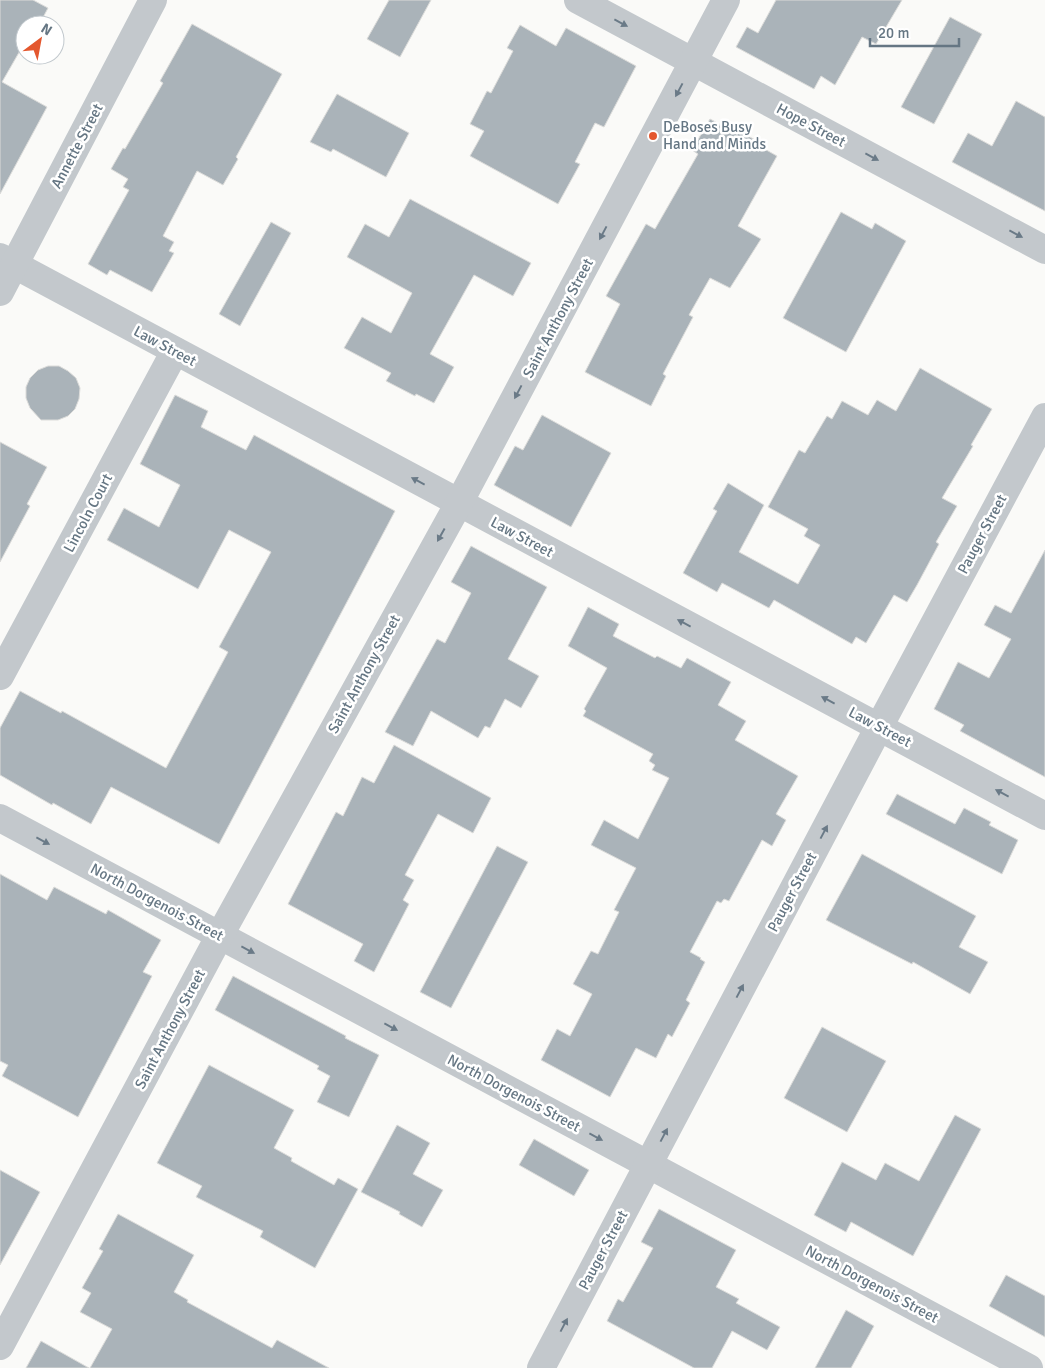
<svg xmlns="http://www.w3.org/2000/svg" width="1045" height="1368" font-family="Signika,sans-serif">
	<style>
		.building { fill: #aab3b9; stroke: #dcdcda }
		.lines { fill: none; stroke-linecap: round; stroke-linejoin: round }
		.minor { stroke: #c3c8cc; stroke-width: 28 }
		.oneway { fill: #6a7a87 }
		.poi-dot { fill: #e4572e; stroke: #fff; stroke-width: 2 }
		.labels { text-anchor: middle; stroke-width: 5; stroke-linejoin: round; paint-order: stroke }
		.street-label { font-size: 15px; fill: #657683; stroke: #fff }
		.poi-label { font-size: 15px; fill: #657683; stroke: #fff; text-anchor: start }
	</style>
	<rect width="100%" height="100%" fill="#fafaf8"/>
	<g class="building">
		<path d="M0,0h33l15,8 -9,17h-14v17l-23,40 45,25 -47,87z"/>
		<path d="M389,0h42l-31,57 -33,-18z"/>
		<path d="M776,0h126l-26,44 -14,-7 -27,48 -14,-9 -7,13 -78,-42 11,-20 11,6z"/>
		<path d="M950,17l32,17 -48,90 -33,-17z"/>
		<path d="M192,24l90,50 -46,83 2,2 -15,26 -26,-14 -34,65 11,6 -5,9 5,2 -22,39 -42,-22 -3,5 -19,-11 41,-74 -6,-3 5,-8 -17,-10 12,-21 2,1 38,-66 -3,-2z"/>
		<path d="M520,25l36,21 10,-18 70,38 -32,61 -9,-4 -20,39 5,2 -22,40 -88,-48 14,-25 -14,-7 17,-33 4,2 22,-42 -6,-3z"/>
		<path d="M337,94l72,39 -23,44 -53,-28 -2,3 -21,-10z"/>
		<path d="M1016,101l29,16v94l-93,-49 16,-29 24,13z"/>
		<path d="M710,119l15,8 2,-2 36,19 -2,3 16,9 -39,70 23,13 -31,49 -20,-10 -21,37 4,2 -30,57 3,2 -15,30 -66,-34 35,-68 -14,-8 40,-72 9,5 43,-75 -6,-4z"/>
		<path d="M410,199l121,64 -18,33 -39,-21 -44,79 24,13 -20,36 -18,-9 -1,2 -29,-15 5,-8 -47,-25 18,-31 29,16 21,-40 -65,-36 18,-33 24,13z"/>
		<path d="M841,212l31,17 3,-6 31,18 -60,111 -63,-34z"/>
		<path d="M271,222l20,11 -51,93 -21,-12z"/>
		<path d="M48,366h11l9,5 8,7 4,10 -1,11 -4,10 -7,7 -10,4h-17l-11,-12 -4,-10v-11l4,-9 8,-8z"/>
		<path d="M920,368l72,41 -21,36 2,1 -31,52 15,8 -21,36 3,2 -22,41 -10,17 -13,-7 -28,48 -10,-6 -4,7 -78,-44 -5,8 -47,-25 -5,9 -34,-19 34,-62 -4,-2 15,-26 36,22 -25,47 59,32 22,-39 -16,-9 4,-7 -40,-22 31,-57 6,3 22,-37 5,3 10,-18 26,14 9,-15 19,11z"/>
		<path d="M175,395l33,16 -7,16 45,23 8,-15 141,76 -176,333 -108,-57 -20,37 -38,-21 -1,2 -52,-30v-47l20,-37 41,22 1,-2 104,57 62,-116 -9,-5 52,-95 -42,-22 -31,59 -91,-49 17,-32 35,19 21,-42 -40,-21z"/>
		<path d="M542,415l69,38 -40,74 -77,-42 21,-39 8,4z"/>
		<path d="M0,442l47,25 -20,37 3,2 -30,56z"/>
		<path d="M471,546l76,41 -39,72 31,17 -18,32 -16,-9 -15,29 -5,-2 -7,12 -47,-27 -18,35 -28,-14 52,-93 8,4 26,-50 -20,-11z"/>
		<path d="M1045,550v227l-85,-46 4,-6 -30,-16 24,-47 31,16 22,-39 -27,-14 11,-20 16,8z"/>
		<path d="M588,607l31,17 -6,12 42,22 2,-2 24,12 6,-10 44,24 -13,23 28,16 -11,19 63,36 -22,38 10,6 -14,26 -10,-6 -33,61 -5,-2 -3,4 -4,-2 -27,51 11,6 -1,1 5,3 -19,38 4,3 -18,34 -4,-3 -12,24 -20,-10 -26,49 -69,-37 16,-31 13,7 22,-42 -19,-10 18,-33 7,3 21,-42 -5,-2 22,-42 -45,-23 13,-25 34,19 31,-61 -17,-8 3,-5 -6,-4 4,-7 -70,-38 3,-5 -2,-2 23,-41 -39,-22z"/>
		<path d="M394,745l97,53 -18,35 -35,-19 -33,61 9,5 -11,20 6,4 -35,68 -20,-11 9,-17 -75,-40 48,-92 7,4 19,-39 12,6z"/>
		<path d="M897,794l58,30 9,-16 27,14 -2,3 29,15 -16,34 -116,-60z"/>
		<path d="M497,846l31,16 -77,146 -31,-16z"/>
		<path d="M862,854l114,62 -17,31 29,15 -18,32 -57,-32 -1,2 -86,-44z"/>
		<path d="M0,874l47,26 7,-13 52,27 2,-4 53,30 -18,32 9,4 -74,141 -76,-41 6,-11 -8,-4z"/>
		<path d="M233,976l113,60 -1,2 34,17 -30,62 -32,-15 13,-26 -13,-7 2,-3 -104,-56z"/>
		<path d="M822,1027l64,34 -39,71 -63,-34z"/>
		<path d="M209,1065l85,45 -20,38 18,10 -1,3 43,24 4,-7 20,11 -43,79 -55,-31 3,-6 -67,-34 6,-11 -45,-23z"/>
		<path d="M955,1115l26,14 -68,127 -62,-34 -5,10 -32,-17 28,-53 34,18 9,-17 34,18z"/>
		<path d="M397,1125l33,18 -17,31 30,16 -21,37 -23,-13 1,-2 -39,-20z"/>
		<path d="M534,1139l55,31 -15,26 -55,-31z"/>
		<path d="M0,1170l40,22 -40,73z"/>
		<path d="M659,1209l77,41 -20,37 23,12 -3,4 44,24 -13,23 -35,-19 -20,37h-18l-87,-47 11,-22 5,3 30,-54 -12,-6z"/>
		<path d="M118,1214l76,41 -20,37 14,8 -1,2 85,46 5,-8 52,28h-239l22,-39 -32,-17 11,-19 -9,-5 21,-37 -4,-2z"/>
		<path d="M1006,1275l39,21v41l-56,-31z"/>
		<path d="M846,1310l28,16 -23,42h-36z"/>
		<path d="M41,1341l48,27h-63z"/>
	</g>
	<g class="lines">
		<g class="minor">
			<path d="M578,0l467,250"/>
			<path d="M0,257l1045,559"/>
			<path d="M0,292l153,-292"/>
			<path d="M0,676l175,-325"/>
			<path d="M0,818l1029,550"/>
			<path d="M0,1346l220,-411 239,-432 267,-503"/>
			<path d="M541,1368l338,-641 166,-310"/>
		</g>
	</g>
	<defs><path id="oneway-solid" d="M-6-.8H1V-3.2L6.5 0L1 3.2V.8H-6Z" transform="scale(1.25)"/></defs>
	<g class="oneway">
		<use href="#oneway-solid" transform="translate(621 23) rotate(28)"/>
		<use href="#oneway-solid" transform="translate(679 90) rotate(118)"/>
		<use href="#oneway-solid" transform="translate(872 157) rotate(28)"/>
		<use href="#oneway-solid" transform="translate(603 233) rotate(118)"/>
		<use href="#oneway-solid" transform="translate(1016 234) rotate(28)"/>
		<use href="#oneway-solid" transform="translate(518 392) rotate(118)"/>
		<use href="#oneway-solid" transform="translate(418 481) rotate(-152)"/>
		<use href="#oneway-solid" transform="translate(441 535) rotate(119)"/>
		<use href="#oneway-solid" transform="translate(684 623) rotate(-152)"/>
		<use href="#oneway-solid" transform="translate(828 700) rotate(-152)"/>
		<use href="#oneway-solid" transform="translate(1002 793) rotate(-152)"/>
		<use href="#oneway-solid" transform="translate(824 832) rotate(-62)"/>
		<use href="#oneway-solid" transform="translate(43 841) rotate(28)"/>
		<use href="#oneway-solid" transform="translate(248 950) rotate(28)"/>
		<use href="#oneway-solid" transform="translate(740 991) rotate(-62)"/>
		<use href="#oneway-solid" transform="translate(391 1027) rotate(28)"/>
		<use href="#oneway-solid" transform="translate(664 1135) rotate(-62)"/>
		<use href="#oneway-solid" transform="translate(596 1137) rotate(28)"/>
		<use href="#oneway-solid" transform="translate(564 1325) rotate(-62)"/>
	</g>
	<circle class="poi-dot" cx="653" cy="136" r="5"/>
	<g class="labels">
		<g class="street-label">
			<text transform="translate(811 125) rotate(28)" y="5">Hope Street</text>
			<text transform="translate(77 146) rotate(-62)" y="5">Annette Street</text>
			<text transform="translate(558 318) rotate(-62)" y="5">Saint Anthony Street</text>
			<text transform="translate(165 346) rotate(28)" y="5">Law Street</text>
			<text transform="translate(88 513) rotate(-62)" y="5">Lincoln Court</text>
			<text transform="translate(982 534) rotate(-62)" y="5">Pauger Street</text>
			<text transform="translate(522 537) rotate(28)" y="5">Law Street</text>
			<text transform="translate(364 674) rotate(-61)" y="5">Saint Anthony Street</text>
			<text transform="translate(880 727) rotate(28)" y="5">Law Street</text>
			<text transform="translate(792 892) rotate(-62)" y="5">Pauger Street</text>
			<text transform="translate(157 902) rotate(28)" y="5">North Dorgenois Street</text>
			<text transform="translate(170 1029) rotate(-62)" y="5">Saint Anthony Street</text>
			<text transform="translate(514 1093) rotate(28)" y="5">North Dorgenois Street</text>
			<text transform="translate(603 1250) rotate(-62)" y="5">Pauger Street</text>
			<text transform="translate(872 1284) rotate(28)" y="5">North Dorgenois Street</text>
		</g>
		<g class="poi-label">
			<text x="663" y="132">DeBoses Busy<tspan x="663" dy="17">Hand and Minds</tspan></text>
		</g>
	</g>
	<g transform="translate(40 40) rotate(32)"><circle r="24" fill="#ffffff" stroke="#c1c8cd"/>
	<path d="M0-4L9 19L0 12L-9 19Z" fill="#e4572e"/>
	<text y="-8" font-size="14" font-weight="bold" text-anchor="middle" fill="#657683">N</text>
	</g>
	<path d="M870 38v8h89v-8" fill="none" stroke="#657683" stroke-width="2.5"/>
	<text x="878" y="38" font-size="15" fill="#657683" stroke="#ffffff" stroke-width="4" paint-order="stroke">20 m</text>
</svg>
